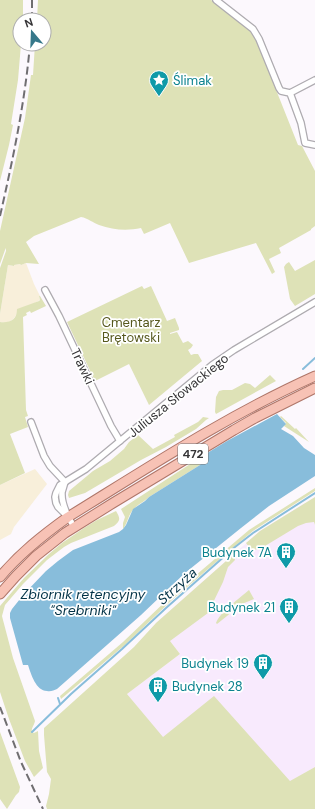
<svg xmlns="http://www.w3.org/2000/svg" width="315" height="809" font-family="'DM Sans',sans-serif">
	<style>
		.industrial { fill: #f8efda }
		.medical { fill: #f8eafd }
		.green { fill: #dee2b7 }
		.water { fill: #88bddb }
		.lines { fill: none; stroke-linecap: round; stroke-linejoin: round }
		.stream { stroke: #88bddb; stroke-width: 2 }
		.minor-casing { stroke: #aeabb0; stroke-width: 8 }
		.primary-casing { stroke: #af7669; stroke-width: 11 }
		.minor { stroke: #fff; stroke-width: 5.5 }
		.primary { stroke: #f7c2b5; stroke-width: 9 }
		.rail { stroke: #706e71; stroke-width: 2; stroke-dasharray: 8 4; stroke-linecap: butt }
		.labels { text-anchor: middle; stroke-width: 3.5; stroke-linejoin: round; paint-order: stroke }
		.shield { fill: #fff; stroke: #727172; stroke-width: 1 }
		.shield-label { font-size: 12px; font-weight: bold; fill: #353436 }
		.culture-label { font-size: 13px; fill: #0d838f; stroke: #fff; text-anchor: end }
		.park-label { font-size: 13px; fill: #56581d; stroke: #fff }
		.street-label { font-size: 13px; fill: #353436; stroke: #fff }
		.water-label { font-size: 14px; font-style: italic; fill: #033347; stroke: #fff }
	</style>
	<rect width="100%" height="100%" fill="#fcf8fd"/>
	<g class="industrial">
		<path d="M26,263l8,21 6,12h-1l1,4 -23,13 -2,4 -3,3 -5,3 -7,-1v-8l8,-49 5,1 1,-1 6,-1 1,1z"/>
		<path d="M35,469l12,15 -33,43 -3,7 -11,6v-55z"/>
	</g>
	<path class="medical" d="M305,503l10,22v242l-24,14 -128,-43 -36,-44 53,-40 -24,-31 104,-92z"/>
	<g class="green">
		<path d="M0,0h23v20h-3v24h1l-3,36 -7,44 2,1 -4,20 -9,36z"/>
		<path d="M38,0h173l37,28 4,4 5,10 41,103 4,1 13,25v55l-4,3v1l-32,18 2,5 -12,6 6,13 -3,2 -16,-31 -67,20 -19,-40 -26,11 -3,-6c-14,3 -28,2 -42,-3 -6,-2 -11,-7 -18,-8l-47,19 -8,6 13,22 -13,-1 -5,2 -1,-1 -6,1v1l-6,-1 -8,49v-46l6,-17v-3l-1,2 -5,14v-33l25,-113 6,-43h2l2,-31h9v-24h-7z"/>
		<path d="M315,260v34l-20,12 -5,-7 -6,-32 2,-3 3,-2 6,9z"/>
		<path d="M142,286l2,3 7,-3 16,35 8,-3 4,10v2l-9,3v1l7,-2 6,11 5,-2 5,4 -2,3 -3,2 3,5 3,-1h4l4,7 -53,44 -20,-41 -34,17 -28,-59z"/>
		<path d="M39,296h1l6,10 -15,7 -1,-2 -4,2 1,2 -4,2 3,93 2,6 -3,1 3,10 -18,7 15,39 -25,12v-163c10,1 17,-2 17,-13l22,-8 1,-1z"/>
		<path d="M270,375l6,6 -60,33 -1,-2 1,-15 3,-6 4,-1h9l13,-7 5,1 5,4z"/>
		<path d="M281,416l14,13 1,-1 13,14 -25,-16 2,-3 -6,-6z"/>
		<path d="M203,417l6,1 -3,2 -10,9 -30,18 -25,13 -56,33 -16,5 -1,-3 1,-4 24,-20 17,-10 14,-12 5,-7 9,-7 15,14 22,-12 -1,-2 24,-13z"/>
		<path d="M204,455l-2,7 -2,3 -51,32c-5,5 -11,7 -15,12 -6,5 -6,14 -11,20v-6l2,-6 -4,-8z"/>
		<path d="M315,488v3l-62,40 -18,15 -63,54 -46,44 -65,55 -1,-3 63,-54 46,-44 80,-68z"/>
		<path d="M315,497v28l-1,-3 -8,1 -8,3 -38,23 -9,1 -5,-7 14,-12z"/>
		<path d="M116,511c5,8 4,10 -2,15l-43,17 -7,4 -17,13 -24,24 -18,21 -3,11 1,4 10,38 22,63c-1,5 -4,7 -3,11l2,1 4,-2 1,20 4,17 -9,9 -9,-16 -16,-42 -9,-27v-86l24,-28 25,-24 13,-11 22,-15 13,-8z"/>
		<path d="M234,554l1,6 -7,7 -5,15 -15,31 -38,28 10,13 -53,40 36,43 51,-41 76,85 25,-14v42h-268l-1,-3 3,-12 2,-15 -4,-7 -3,-37v-7l90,-81 22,-24z"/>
		<path d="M249,590l5,9 -12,5 -25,20 -1,-1c4,-11 24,-25 33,-33z"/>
		<path d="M0,732l20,55 -1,5 -3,3 -9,14 -7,-10z"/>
	</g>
	<path class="water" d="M277,414l9,10 -5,5 12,7 11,12 11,7v21l-46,30 -28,22 -56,45 -44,42 -84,74c-3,1 -6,3 -10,2 -11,0 -16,-17 -19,-26h-5l-13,-47v-5l2,-4 12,-15 22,-23 12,-10 15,-11 46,-18 4,-3 3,-4 7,-16 12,-8 4,-4 51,-32 2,-3 2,-7 23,-14z"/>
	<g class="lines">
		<g class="stream">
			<path d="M303,369l12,-11"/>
			<path d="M58,698l2,6"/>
			<path d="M32,732l39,-38 51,-45 44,-41 69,-61 18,-14 62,-40"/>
		</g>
		<defs>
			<g id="minor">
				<path d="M216,0l37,29 6,10 20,49 2,3 9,2 11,30 4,20 10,2"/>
				<path d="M290,93l25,-13"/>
				<path d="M45,290l14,26 52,110 9,15"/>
				<path d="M31,422l13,34 6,10 15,16"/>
				<path d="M65,482c-1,3 -2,7 -3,10 -1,12 6,25 12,35"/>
				<path d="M68,517l-10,-10 -2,-4 -1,-6 1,-4 4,-8 26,-16 126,-104 22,-15 81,-48"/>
			</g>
			<g id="primary">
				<path d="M0,577c20,-24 43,-42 68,-60 81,-50 160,-102 247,-141"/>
				<path d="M0,594l16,-18 20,-20 29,-23 48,-30 121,-73 21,-12 60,-30"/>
			</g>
		</defs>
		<use href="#minor" class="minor-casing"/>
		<use href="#primary" class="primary-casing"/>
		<use href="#minor" class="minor"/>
		<use href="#primary" class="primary"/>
		<g class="rail">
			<path d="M32,20v-20"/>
			<path d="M0,216c13,-57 25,-114 30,-172"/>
			<path d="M0,707l21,55 22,47"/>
		</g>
	</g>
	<defs>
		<symbol id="sight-pin" viewBox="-11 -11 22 30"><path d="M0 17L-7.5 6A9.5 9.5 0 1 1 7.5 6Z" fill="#0f9aa8" stroke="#fff"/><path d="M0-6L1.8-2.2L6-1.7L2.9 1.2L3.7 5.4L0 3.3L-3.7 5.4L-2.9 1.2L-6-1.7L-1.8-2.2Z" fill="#fff"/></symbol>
		<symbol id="building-pin" viewBox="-11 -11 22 30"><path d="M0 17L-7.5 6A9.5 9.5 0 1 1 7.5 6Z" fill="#0f9aa8" stroke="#fff"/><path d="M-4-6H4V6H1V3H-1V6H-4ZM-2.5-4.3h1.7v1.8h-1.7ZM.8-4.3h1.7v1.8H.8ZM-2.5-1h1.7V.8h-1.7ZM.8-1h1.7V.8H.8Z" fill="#fff"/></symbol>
	</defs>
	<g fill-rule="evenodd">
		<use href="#sight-pin" x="148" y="69" width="22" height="30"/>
		<use href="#building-pin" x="275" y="541" width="22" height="30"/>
		<use href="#building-pin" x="278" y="596" width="22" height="30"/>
		<use href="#building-pin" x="252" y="652" width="22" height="30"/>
		<use href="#building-pin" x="147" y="675" width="22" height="30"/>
	</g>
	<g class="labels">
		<rect class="shield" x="178" y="444" width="30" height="20" rx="3"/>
		<g class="shield-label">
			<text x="193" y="458">472</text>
		</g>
		<g class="culture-label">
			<text x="173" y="85" text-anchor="start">Ślimak</text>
			<text x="272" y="557">Budynek 7A</text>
			<text x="275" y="612">Budynek 21</text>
			<text x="249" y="668">Budynek 19</text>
			<text x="172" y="691" text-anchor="start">Budynek 28</text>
		</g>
		<g class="park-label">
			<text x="131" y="327">Cmentarz<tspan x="131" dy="15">Brętowski</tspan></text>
		</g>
		<g class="street-label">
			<text transform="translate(83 366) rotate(65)" y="5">Trawki</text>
			<text transform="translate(178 395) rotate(-39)" y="5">Juliusza Słowackiego</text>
		</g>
		<g class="water-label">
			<text transform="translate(177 586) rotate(-42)" y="5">Strzyża</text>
			<text x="83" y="599">Zbiornik retencyjny<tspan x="83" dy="16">"Srebrniki"</tspan></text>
		</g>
	</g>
	<g transform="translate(32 32) rotate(341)"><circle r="19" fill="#ffffff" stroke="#aeaeaf"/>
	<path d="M0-3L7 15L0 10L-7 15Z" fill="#36788a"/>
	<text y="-6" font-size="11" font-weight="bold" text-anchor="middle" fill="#353436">N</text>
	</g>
</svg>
